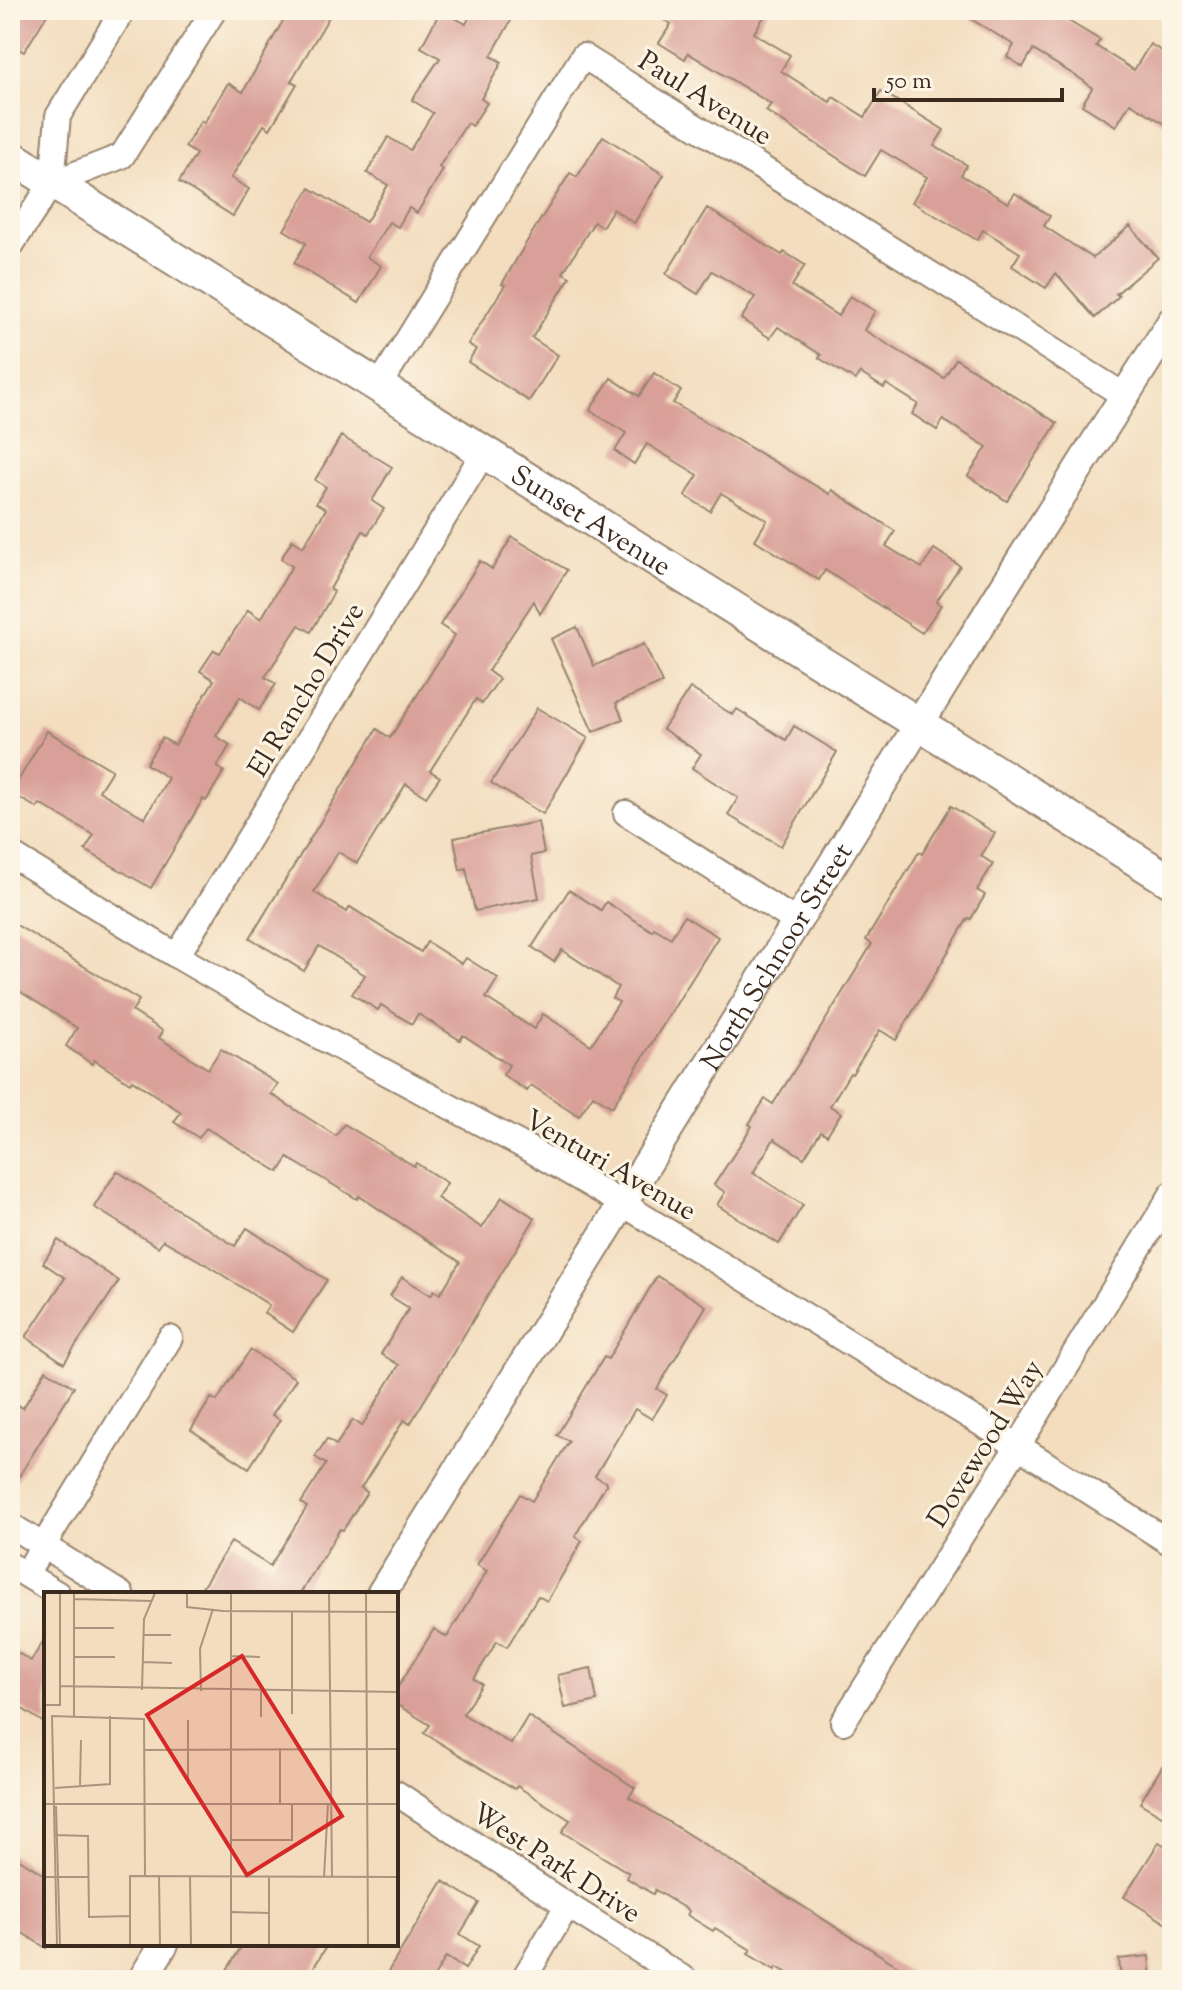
<svg xmlns="http://www.w3.org/2000/svg" width="1182" height="1990" font-family="'Sorts Mill Goudy',serif">
	<style>
		.building { fill: #d9a099 }
		.lines { fill: none; stroke-linecap: round; stroke-linejoin: round }
		.minor-casing { stroke: #97846e; stroke-width: 28 }
		.tertiary-casing { stroke: #97846e; stroke-width: 32 }
		.secondary-casing { stroke: #97846e; stroke-width: 36 }
		.minor { stroke: #fff; stroke-width: 24 }
		.tertiary { stroke: #fff; stroke-width: 28 }
		.secondary { stroke: #fff; stroke-width: 32 }
		.labels { text-anchor: middle; stroke-width: 6; stroke-linejoin: round; paint-order: stroke }
		.street-label { font-size: 28px; fill: #3b2a1e; stroke: #fcf5e5 }
		.inset-road { fill: none; stroke: #a9957e; stroke-width: 2 }
		.view { fill: #d62828; fill-opacity: 0.15; stroke: #d62828; stroke-width: 4 }
		.inset-edge { fill: none; stroke: #3b2a1e; stroke-width: 4 }
	</style>
	<rect width="100%" height="100%" fill="#fcf5e5"/>
	<filter id="ink" filterUnits="userSpaceOnUse"><feTurbulence type="fractalNoise" baseFrequency=".0125" numOctaves="2"/><feDisplacementMap in="SourceGraphic" scale="16" xChannelSelector="R" yChannelSelector="G"/><feConvolveMatrix kernelMatrix="1 2 1 2 8 2 1 2 1" color-interpolation-filters="sRGB"/></filter>
	<filter id="wash" filterUnits="userSpaceOnUse"><feTurbulence type="fractalNoise" baseFrequency=".006" numOctaves="4" result="noise"/><feDisplacementMap in="SourceGraphic" scale="32" xChannelSelector="R" yChannelSelector="G"/><feGaussianBlur stdDeviation="1.8" result="paint"/><feColorMatrix in="noise" values="0 0 0 0 0 0 0 0 0 0 0 0 0 0 0 0 0 1.4 0 .05"/><feComposite in="paint" operator="in"/></filter>
	<g filter="url(#wash)">
		<rect width="100%" height="100%" fill="#f3ddbe"/>
		<g id="blocks">
			<g class="building">
				<path d="M10,10h40l-26,42 -14,-8z"/>
				<path d="M289,10h44l-42,71 6,3 -27,45 -6,-4 -33,53 18,11 -16,27 -54,-34 17,-28 -11,-7 16,-26 3,2 24,-40 15,9z"/>
				<path d="M441,10l25,14 7,-14h27l13,7 -22,39 11,6 -21,37 6,4 -15,23 -5,-3 -28,44 4,3 -26,43 -8,-5 -11,19 -9,-5 -22,35 14,9 -22,37 -65,-40 12,-20 -22,-13 26,-42 56,34 22,-37 -21,-12 21,-36 22,13 23,-37 -21,-13 28,-42 -19,-11z"/>
				<path d="M648,10h120l-14,23 36,22 -9,16 49,31 3,-5 32,20 16,-26 63,39 -10,16 33,19 -6,10 47,28 7,-10 35,23 -6,10 49,32 37,-32 28,32 -42,36 3,2 -24,22 -39,-45 -10,15 -34,-22 8,-13 -37,-23 -6,10 -65,-38 15,-25 -46,-27 -16,26 -99,-65 5,-7 -83,-51 -3,6 -26,-16 12,-19z"/>
				<path d="M956,10h94l50,30 -4,6 38,24 16,-26 22,13v71l-42,-25 -14,23 -34,-21 10,-17 -8,-7 -51,-31 -10,17 -16,-10 7,-12z"/>
				<path d="M603,136l61,39 -30,48 -21,-14 -11,18 -8,-5 -31,51 7,4 -38,61 26,17 -29,46 -61,-39 8,-13 -8,-5 37,-59 -3,-1 30,-51 38,-60 7,4z"/>
				<path d="M707,208l75,47 2,-3 21,13 -13,21 46,30 12,-20 25,15 -11,19 80,48 12,-19 101,64 -50,78 -39,-25 19,-29 -44,-27 -6,10 -25,-16 6,-10 -32,-20 -2,4 -24,-15 -5,7 -36,-22 2,-3 -43,-28 -8,11 -29,-19 14,-22 -43,-26 -14,23 -32,-20z"/>
				<path d="M654,373l27,18 -8,12 157,91 2,-4 63,41 -9,15 36,22 12,-19 26,17 -24,36 5,3 -19,28 -97,-63 -6,10 -64,-40 12,-20 -46,-27 -11,18 -25,-15 13,-21 -51,-31 -13,20 -19,-13 11,-18 -36,-23 21,-32 28,18z"/>
				<path d="M341,436l51,31 -20,34 12,8 -16,25 -5,-3 -33,58 4,3 -23,40 -12,-7 -34,52 11,7 -17,26 -19,-13 -24,39 14,9 -13,22 7,4 -18,30 -3,-2 -52,89 -66,-38 9,-15 -54,-31 -3,4 -26,-15 36,-62 65,39 -13,21 46,27 23,-40 -22,-14 16,-26 13,7 39,-65 -14,-9 14,-21 6,3 28,-43 13,9 31,-53 -11,-7 11,-19 11,7 23,-38 -10,-6 10,-16 -11,-7z"/>
				<path d="M512,537l55,33 -27,44 -6,-13 -46,70 11,8 -17,25 -6,-5 -46,72 10,6 -14,20 -20,-13 -49,79 -19,-11 -24,40 33,20 3,-5 71,45 6,-10 35,22 4,-6 32,20 -12,20 48,31 9,-15 48,31 28,-43 -7,-4 6,-11 -56,-37 -8,12 -22,-15 37,-57 32,20 5,-8 46,29 2,-3 17,10 13,-22 34,21 -106,170 -19,-12 -14,21 -48,-31 -4,6 -24,-16 6,-10 -46,-30 -3,5 -42,-26 -6,10 -31,-19 -3,5 -26,-16 13,-19 -46,-29 -15,25 -54,-33 127,-209 13,9 65,-103 -15,-10 40,-64 12,8z"/>
				<path d="M577,627l17,39 50,-22 18,39 -46,20 7,16 -30,13 -42,-93z"/>
				<path d="M690,688l43,27 4,-6 49,31 8,-14 43,26 -56,94 -53,-31 10,-17 -46,-30 9,-14 -38,-25z"/>
				<path d="M537,708l51,30 -45,76 -52,-31z"/>
				<path d="M951,806l44,27 -14,23 12,8 -16,26 8,5 -14,24 -3,-1 -72,122 -16,-10 -28,44 -2,-1 -20,33 11,7 -14,22 -6,-4 -17,27 -30,-19 -21,34 50,32 -24,39 -62,-39 8,-13 -11,-7 38,-59 -3,-2 16,-25 8,5 36,-57 63,-103 -6,-4 53,-88 3,2z"/>
				<path d="M538,822l6,31 -13,3 8,42 -64,13 -9,-43 -6,2 -6,-32z"/>
				<path d="M10,921l129,79 -7,11 31,20 -4,7 49,31 13,-20 57,35 -7,10 65,42 8,-12 70,42 2,-3 31,20 -10,15 45,30 20,-31 33,21 -125,206 -6,-4 -43,68 6,4 -24,38 -3,-1 -40,65h-102l33,-52 39,24 37,-59 -6,-4 25,-39 -11,-7 12,-18 9,6 17,-25 9,6 37,-61 -18,-11 28,-46 -19,-12 12,-19 29,18 3,-5 6,4 20,-32 -101,-66 -2,3 -69,-41 -9,14 -73,-44 -7,10 -25,-16 7,-10 -49,-32 -2,3 -36,-23 -2,4 -26,-18 11,-18 -67,-43z"/>
				<path d="M117,1171l118,75 12,-18 80,52 -34,52 -29,-19 5,-8 -62,-40 -44,-25 -5,7 -64,-40z"/>
				<path d="M58,1240l61,41 -55,82 -38,-26 39,-59 -22,-15z"/>
				<path d="M657,1276l49,30 -49,83 10,6 -15,24 -17,-10 -40,67 12,7 -32,53 7,5 -22,38 -13,22 -9,-5 -31,51 -10,-6 -23,38 8,5 -19,30 48,30 17,-28 107,72 -6,9 291,183h-121l-22,-13 -2,3 -27,-16 3,-4 -36,-22 -2,3 -26,-16 2,-4 -34,-21 -2,4 -26,-16 2,-5 -67,-41 8,-12 -53,-34 -2,3 -91,-56 6,-8 -34,-21v-14l38,-61 13,8 40,-66 -10,-6 43,-71 12,7 37,-60 -12,-6 47,-78 4,2z"/>
				<path d="M250,1350l46,29 -24,36 8,5 -31,48 -58,-38 20,-32 6,3z"/>
				<path d="M46,1370l28,17 -64,104v-91l13,8z"/>
				<path d="M46,1637v87l-36,-23v-53l21,13z"/>
				<path d="M591,1668l6,33 -32,7 -7,-33z"/>
				<path d="M1172,1750v72l-32,-19z"/>
				<path d="M1159,1842l13,8v77l-48,-30z"/>
				<path d="M10,1853l36,23v72l-36,-23z"/>
				<path d="M443,1881l36,22 -19,31 19,12 -14,23 -19,-12 -14,23h-49z"/>
				<path d="M243,1944h85l-22,36h-62l-17,-10z"/>
				<path d="M1149,1956l2,24h-30l-2,-21z"/>
			</g>
		</g>
	</g>
	<g filter="url(#ink)">
		<use href="#blocks" fill-opacity="0" stroke="#97846e" stroke-width="2"/>
		<g class="lines">
			<defs>
				<g id="minor">
					<path d="M52,183l70,-27 92,-146"/>
					<path d="M10,247l42,-64 6,-67 65,-106"/>
					<path d="M379,386l204,-330 542,340"/>
					<path d="M626,813l171,109"/>
					<path d="M10,854l167,102 100,58 252,135 94,55 395,242 154,98"/>
					<path d="M177,956l307,-504"/>
					<path d="M10,1525l111,69"/>
					<path d="M10,1565l48,29"/>
					<path d="M26,1574l144,-236"/>
					<path d="M843,1722l175,-276 154,-252"/>
					<path d="M396,1793l163,107 127,80"/>
					<path d="M523,1980l44,-74"/>
				</g>
				<g id="tertiary">
					<path id="s1" d="M381,1594l639,-1033 152,-240"/>
					<path d="M142,1980l22,-36"/>
				</g>
				<g id="secondary">
					<path id="s2" d="M10,156l1162,726"/>
				</g>
			</defs>
			<use href="#minor" class="minor-casing"/>
			<use href="#tertiary" class="tertiary-casing"/>
			<use href="#secondary" class="secondary-casing"/>
			<use href="#minor" class="minor"/>
			<use href="#tertiary" class="tertiary"/>
			<use href="#secondary" class="secondary"/>
		</g>
	</g>
	<g class="labels">
		<g class="street-label">
			<text transform="translate(706 97) rotate(32)" y="10">Paul Avenue</text>
			<text dy="10" stroke="none"><textPath href="#s2" startOffset="686">Sunset Avenue</textPath></text>
			<text transform="translate(305 689) rotate(-59)" y="10">El Rancho Drive</text>
			<text dy="10" stroke="none"><textPath href="#s1" startOffset="750">North Schnoor Street</textPath></text>
			<text transform="translate(611 1164) rotate(30)" y="10">Venturi Avenue</text>
			<text transform="translate(984 1443) rotate(-58)" y="10">Dovewood Way</text>
			<text transform="translate(557 1862) rotate(33)" y="10">West Park Drive</text>
		</g>
	</g>
	<g transform="translate(44 1592)">
		<rect width="354" height="354" fill="#f3ddbe"/>
		<path class="inset-road" d="M30,1v123M143,1v14l36,4 175,1M187,1v352M285,1l3,284M322,1l2,352M30,7l78,2M248,20v102M30,36h40M99,43h28M187,64l29,1M31,65h40M99,70l29,1M16,94l338,6M98,98l2,-71 11,-26M157,99l-1,-42 13,-40M217,99v26M0,113h16v-112M144,128v64M236,156v56M100,158l254,-1M36,193l1,-45M11,196l55,-4v-68M0,212h354M12,214l4,139M11,243l33,1 1,81 41,-1M188,248h60v-36M115,284l1,69M146,284l1,69M0,285h44M280,285l4,-73M188,320l37,1M13,353l-5,-229 92,3 1,157M39,353h58M86,353v-69l268,1M225,353v-68"/>
		<path class="view" d="M198,64l100,160 -95,59 -100,-160z"/>
		<rect width="354" height="354" class="inset-edge"/>
	</g>
	<rect width="1182" height="1990" fill="none" stroke="#fcf5e5" stroke-width="40"/>
	<path d="M874 88v12h188v-12" fill="none" stroke="#3b2a1e" stroke-width="4"/>
	<text x="886" y="88" font-size="24" fill="#3b2a1e" stroke="#fcf5e5" stroke-width="6" paint-order="stroke">50 m</text>
</svg>
